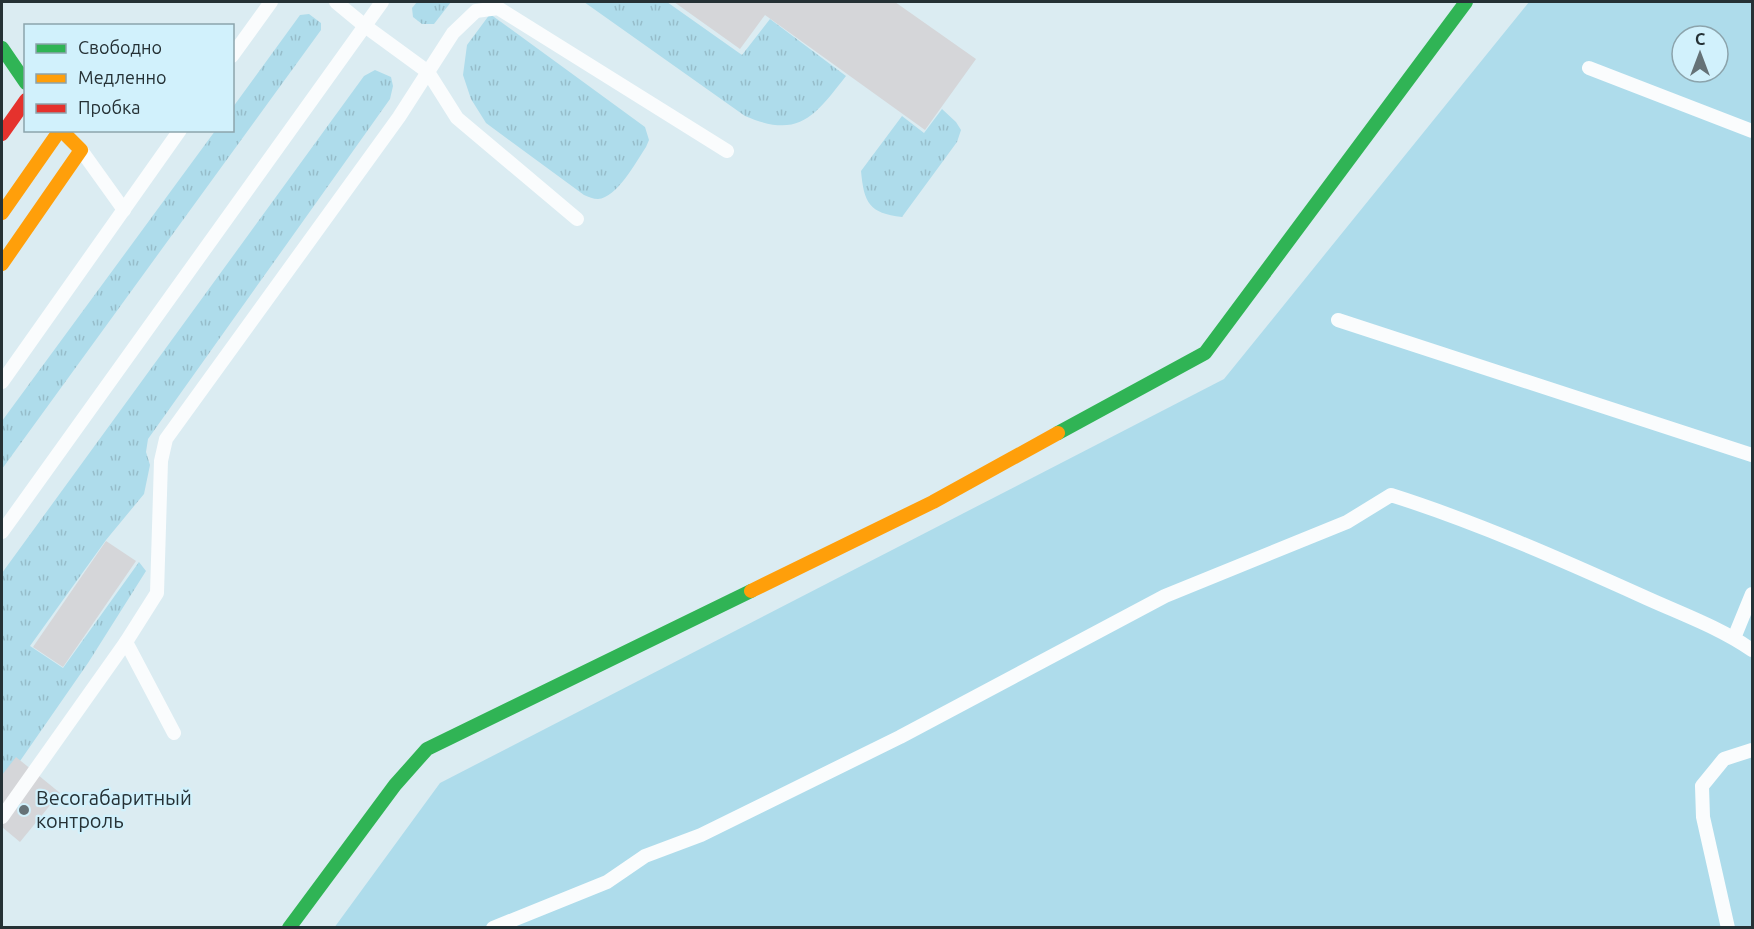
<svg xmlns="http://www.w3.org/2000/svg" width="1754" height="929" font-family="Ubuntu,sans-serif">
	<style>
		.grass { fill: url(#grass-tufts) }
		.garden { fill: #aedceb; fill-rule: evenodd }
		.building { fill: #d5d6d9 }
		.lines { fill: none; stroke-linecap: round; stroke-linejoin: round }
		.lane { stroke: #fafcfd; stroke-width: 14 }
		.fast { stroke: #30b455; stroke-width: 14 }
		.slow { stroke: #ff9f0a; stroke-width: 14 }
		.jam { stroke: #e5322d; stroke-width: 14 }
		.poi-dot { fill: #657277; stroke: #d1f1fc; stroke-width: 2 }
		.labels { text-anchor: middle; stroke-width: 4.5; stroke-linejoin: round; paint-order: stroke }
		.poi-label { font-size: 20px; fill: #253135; stroke: #d1f1fc; text-anchor: start }
	</style>
	<defs>
		<pattern id="grass-tufts" width="24" height="20" patternUnits="userSpaceOnUse" patternTransform="scale(1.5)"><rect width="24" height="20" fill="#aedceb"/><path d="M3 7l-1-3M5 7V3M7 7l1-3M15 17l-1-3M17 17v-4M19 17l1-3" fill="none" stroke="#96bdca"/></pattern>
	</defs>
	<rect width="100%" height="100%" fill="#dbecf2"/>
	<g class="grass">
		<path d="M417,2h34l-17,22h-12l-9,-7 -1,-9z"/>
		<path d="M584,2h83l75,53 28,-36 76,57c-32,41 -47,63 -101,40z"/>
		<path d="M309,14l12,9v7l-319,439v-48l213,-290 17,-1 1,-23 67,-92z"/>
		<path d="M490,14l155,113 4,13 -3,7c-10,15 -29,51 -48,52 -5,0 -9,-2 -14,-4l-98,-72 -15,-24 -8,-24 4,-30z"/>
		<path d="M375,70l16,7 2,9 -3,13 -242,340 -2,13 4,13 -6,29 -38,46 -76,106 33,22 76,-106 7,9 -58,92 -86,124v-214l362,-497z"/>
		<path d="M942,109l14,13 5,8 -4,12 -55,75c-33,-4 -38,-14 -41,-46l41,-55 22,17z"/>
	</g>
	<path class="garden" d="M1529,2h223v925l-1418,1 106,-145 784,-404zM1682,36h36v36h-36z"/>
	<g class="building">
		<path d="M674,2h221l81,57 -51,71 -160,-115 -25,34z"/>
		<path d="M106,541l30,20 -73,106 -30,-20z"/>
		<path d="M16,757l44,36 -40,49 -18,-15v-52z"/>
	</g>
	<g class="lines">
		<g class="lane">
			<path d="M336,2l29,24 63,46 29,46 120,101"/>
			<path d="M232,56l39,-54"/>
			<path d="M1589,68l163,63"/>
			<path d="M81,150l43,60"/>
			<path d="M1338,320l414,135"/>
			<path d="M2,382l178,-252"/>
			<path d="M2,532l380,-530"/>
			<path d="M1734,638l18,-44"/>
			<path d="M174,733l-48,-91 31,-49 4,-132 5,-22 233,-322 54,-84 23,-22 22,-3 229,143"/>
			<path d="M2,817l124,-175"/>
			<path d="M493,928l114,-46 38,-26 56,-21 199,-98 265,-141 182,-74 44,-27c85,27 169,64 251,101 37,17 77,31 110,54"/>
			<path d="M1728,928l-25,-111 -1,-31 22,-27 28,-9"/>
		</g>
		<g class="fast">
			<path d="M2,48l24,35"/>
			<path d="M1058,433l147,-80 261,-351"/>
			<path d="M289,928l106,-143 32,-36 324,-158"/>
		</g>
		<g class="slow">
			<path d="M2,213l58,-83"/>
			<path d="M2,264l79,-114 -20,-20"/>
			<path d="M751,591l182,-89 125,-69"/>
		</g>
		<path class="jam" d="M2,134l24,-34"/>
	</g>
	<circle class="poi-dot" cx="24" cy="810" r="6"/>
	<g class="labels">
		<g class="poi-label">
			<text x="36" y="805">Весогабаритный<tspan x="36" dy="23">контроль</tspan></text>
		</g>
	</g>
	<rect width="1754" height="929" fill="none" stroke="#253135" stroke-width="6"/>
	<rect x="24" y="24" width="210" height="108" fill="#d1f1fc" stroke="#8ca4ac" stroke-width="1.5"/>
	<rect x="36" y="44" width="30" height="9" fill="#30b455" stroke="#8ca4ac" stroke-width="1.5"/>
	<text x="78" y="54" font-size="18" fill="#253135">Свободно</text>
	<rect x="36" y="74" width="30" height="9" fill="#ff9f0a" stroke="#8ca4ac" stroke-width="1.5"/>
	<text x="78" y="84" font-size="18" fill="#253135">Медленно</text>
	<rect x="36" y="104" width="30" height="9" fill="#e5322d" stroke="#8ca4ac" stroke-width="1.5"/>
	<text x="78" y="114" font-size="18" fill="#253135">Пробка</text>
	<g transform="translate(1700 54)"><circle r="28" fill="#d1f1fc" stroke="#8ca4ac" stroke-width="1.5"/>
	<path d="M0-4.5L10 22L0 15L-10 22Z" fill="#657277"/>
	<text y="-9" font-size="16" font-weight="bold" text-anchor="middle" fill="#253135">С</text>
	</g>
</svg>
